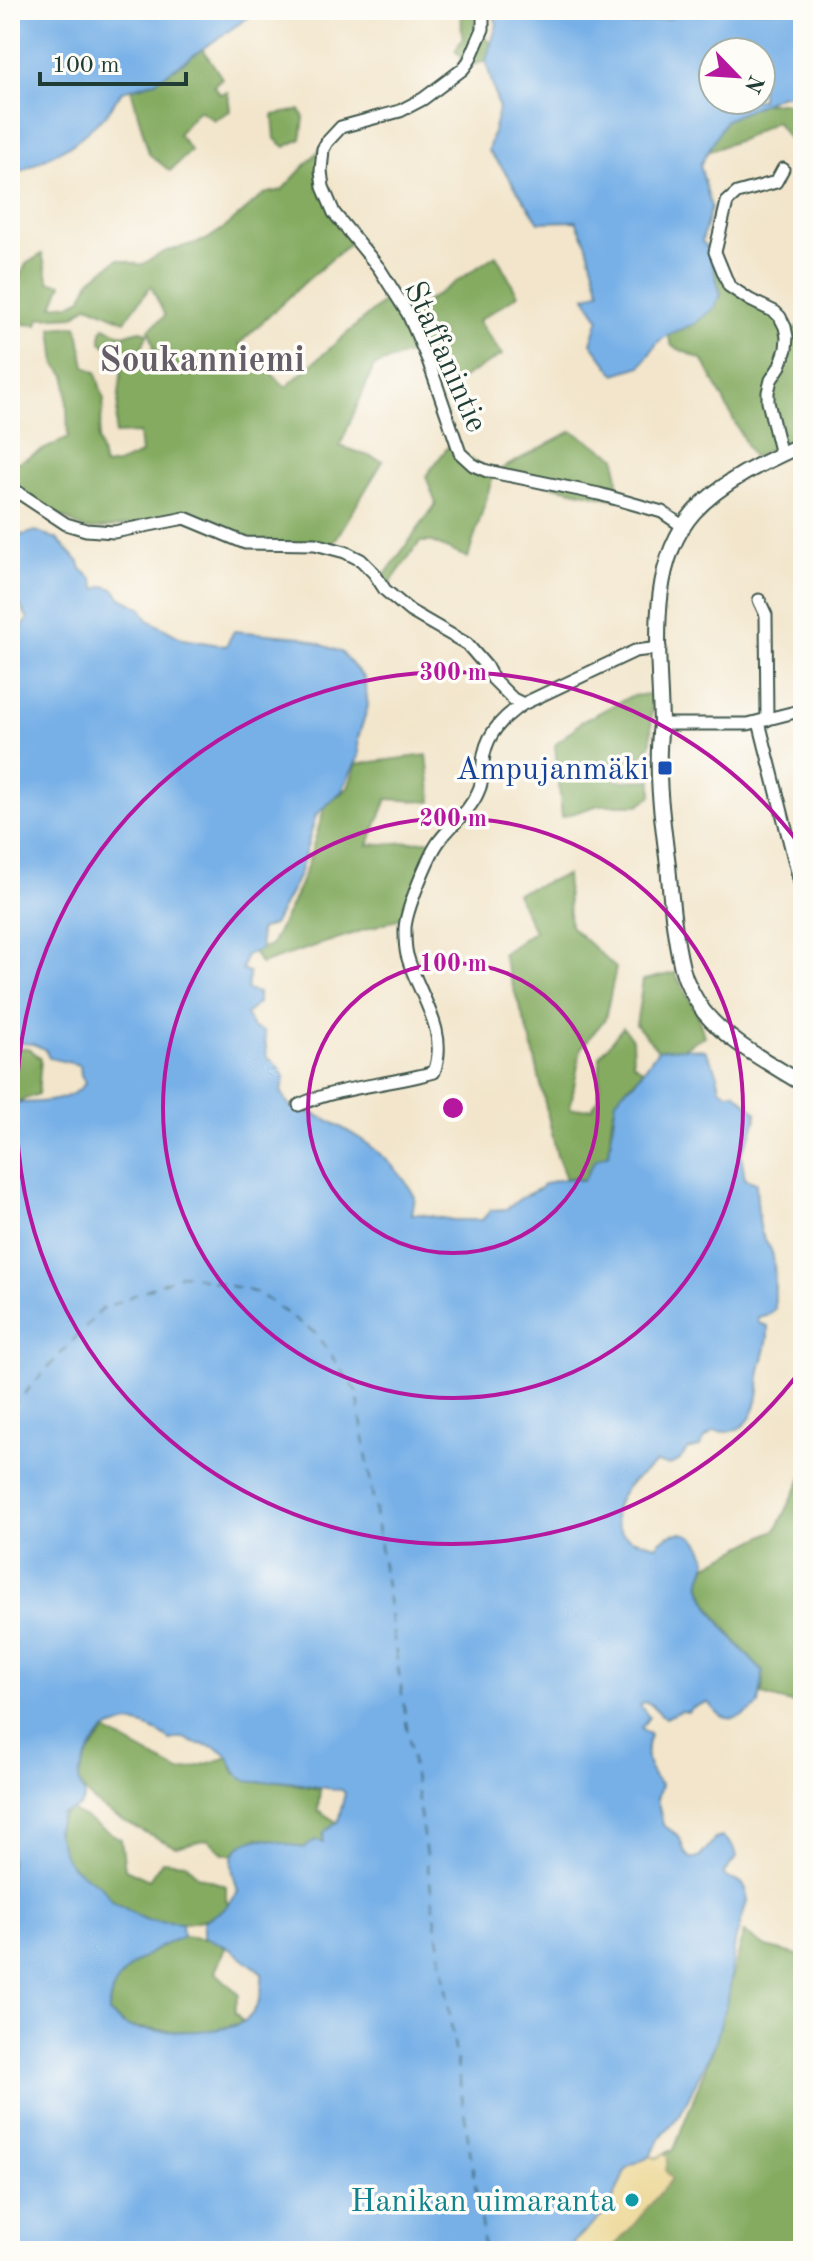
<svg xmlns="http://www.w3.org/2000/svg" width="813" height="2261" font-family="'Old Standard TT',serif">
	<style>
		.forest { fill: #84ab61; stroke: #52744a; stroke-width: 2 }
		.sand { fill: #eeda9e; stroke: #868c69; stroke-width: 2 }
		.water { fill: #77b0e7; stroke: #4b768e; stroke-width: 2; fill-rule: evenodd }
		.lines { fill: none; stroke-linecap: round; stroke-linejoin: round }
		.ferry { stroke: #39606a; stroke-width: 2; stroke-dasharray: 10 8; stroke-linecap: butt }
		.minor-casing { stroke: #3f564b; stroke-width: 15 }
		.tertiary-casing { stroke: #3f564b; stroke-width: 18 }
		.minor { stroke: #fff; stroke-width: 11 }
		.tertiary { stroke: #fff; stroke-width: 14 }
		.ring { fill: none; stroke: #b5179e; stroke-width: 4 }
		.transit-dot { fill: #1a4fb4; stroke: #fdfcf7; stroke-width: 3 }
		.culture-dot { fill: #0f9aa8; stroke: #fdfcf7; stroke-width: 3 }
		.labels { text-anchor: middle; stroke-width: 7; stroke-linejoin: round; paint-order: stroke }
		.street-label { font-size: 32px; fill: #1f3d34; stroke: #fdfcf7 }
		.transit-label { font-size: 32px; fill: #164399; stroke: #fdfcf7; text-anchor: end }
		.culture-label { font-size: 32px; fill: #0d838f; stroke: #fdfcf7; text-anchor: end }
		.quarter-label { font-size: 36px; font-weight: bold; fill: #655d67; stroke: #fdfcf7 }
		.centre { fill: #b5179e; stroke: #fdfcf7; stroke-width: 4 }
		.ring-label { font-size: 24px; text-anchor: middle; font-weight: bold; fill: #b5179e; stroke: #fdfcf7; stroke-width: 7; stroke-linejoin: round; paint-order: stroke }
	</style>
	<rect width="100%" height="100%" fill="#fdfcf7"/>
	<filter id="ink" filterUnits="userSpaceOnUse"><feTurbulence type="fractalNoise" baseFrequency=".0125" numOctaves="2"/><feDisplacementMap in="SourceGraphic" scale="16" xChannelSelector="R" yChannelSelector="G"/><feConvolveMatrix kernelMatrix="1 2 1 2 8 2 1 2 1" color-interpolation-filters="sRGB"/></filter>
	<filter id="wash" filterUnits="userSpaceOnUse"><feTurbulence type="fractalNoise" baseFrequency=".006" numOctaves="4" result="noise"/><feDisplacementMap in="SourceGraphic" scale="32" xChannelSelector="R" yChannelSelector="G"/><feGaussianBlur stdDeviation="1.8" result="paint"/><feColorMatrix in="noise" values="0 0 0 0 0 0 0 0 0 0 0 0 0 0 0 0 0 1.4 0 .05"/><feComposite in="paint" operator="in"/></filter>
	<g filter="url(#wash)">
		<rect width="100%" height="100%" fill="#f2e5cb"/>
		<g class="forest">
			<path d="M456,10h18l1,20 16,13 -5,18 -28,8 3,-13 -6,-5 8,-13c-4,-10 3,-19 -7,-28z"/>
			<path d="M203,49l19,29 -8,7 6,9 8,-2 2,19 -16,9 -15,-10 -21,24 13,17 -21,20 -21,-17 -18,-65 23,-7z"/>
			<path d="M763,103h26l9,2 5,8v48l-27,-40 -34,18 -35,13 19,-32z"/>
			<path d="M300,110l4,8 -3,21 -16,8 -10,-8 -2,-24z"/>
			<path d="M327,142l-4,45 33,51 -52,45 -65,61 47,43 108,-95 14,22 88,-59 22,40 -40,26 24,34 -63,37 -17,-43 -48,17 -34,80 43,15 -52,86 -71,-3 -75,-26 -99,12 -76,-43v-21l58,-28 -2,-63 -10,-10 -4,-37 25,-2 8,40 11,7 8,27 -6,40 6,26 13,-2 24,-10 -2,-21 -24,1 7,-68h22l10,-18 -5,-19 16,-13 -14,-30 -26,35 -37,-16 -14,11 -34,2 -3,7 -14,-1 -12,-28 15,-32 16,-10 7,28 13,2 -9,22 17,-2 12,-6 8,-18 28,-21 23,6 23,-13 42,-12 21,-14 37,-32 18,-4z"/>
			<path d="M708,249l21,31 12,12 37,19 11,20 14,-6v107l-50,26 -50,-98 -31,-14 -4,-11 26,-11 27,-29z"/>
			<path d="M104,327l19,8 16,-5 9,3 -9,20 -22,2 -16,-13v-11z"/>
			<path d="M572,431l44,26 3,43 -125,-27 -26,85 -36,-16h-12l-35,48 -6,-7 57,-79 -10,-28 28,-37 6,14 34,20z"/>
			<path d="M652,694l-1,50 -13,17 -28,2 -2,12 10,6 34,-1v16l-13,9h-40l-37,12 -7,-72 26,-23 50,-26z"/>
			<path d="M427,755l5,47 -45,-3 -19,46 71,-5 -32,76 -147,48 -7,-13 18,-6 20,-40 16,-38 18,-61 23,-18 9,-24z"/>
			<path d="M566,875l4,51 46,42 -11,51 -24,29 -11,61 22,-1 7,-10 1,-42 23,-29 9,12 1,24 10,7c-6,9 -15,15 -21,23 -13,17 -11,41 -13,62l-20,14 -2,8 -4,4 -10,-4 -7,2 -9,-23 -26,-115 -29,-87 32,-23 -18,-38z"/>
			<path d="M675,973l22,40 7,23 -21,12 -25,2 -22,-25 7,-45z"/>
			<path d="M10,1047l20,2 11,10 -3,35 -18,7 -10,-1z"/>
			<path d="M803,1476v225l-1,5 -40,-11 1,-23c-16,-17 -61,-67 -62,-89 0,-7 3,-12 6,-18l70,-36z"/>
			<path d="M106,1731l74,41 49,-15 6,16 21,9 14,-2 16,2 34,7 -2,21 20,13 -14,9 -1,10 -7,-2 -12,8 -46,-10 -21,11 -4,6 -10,-2 -15,-14 -32,8c-21,-10 -95,-42 -97,-67 -1,-14 18,-38 27,-49z"/>
			<path d="M71,1810l50,29 4,30 24,11 13,-19 24,2 11,13 29,10v13l3,7c-21,18 -54,21 -82,14 -8,-2 -24,-13 -32,-18 -7,-4 -10,-12 -17,-17 -8,-6 -18,-11 -25,-18 -16,-14 -25,-46 -2,-57z"/>
			<path d="M744,1932l22,15 37,9v289l-7,6h-183v-4c24,-24 49,-54 55,-89l-4,-4 10,-5 42,-109z"/>
			<path d="M183,1936l32,4 10,8 -10,24 24,22 -5,17 9,11 -30,9h-39l-46,-4 -19,-14c-2,-42 42,-62 74,-77z"/>
		</g>
		<path class="sand" d="M664,2154l4,3 -2,14 6,8c-20,22 -37,47 -59,68v4h-49l40,-37 11,-19 10,-24 6,-6 19,-9 7,2z"/>
		<g class="water">
			<path d="M10,10h249l-105,72 -32,9 -16,24 -33,29 -63,33z"/>
			<path d="M492,10h87l12,12 41,3 39,-7 -1,-8h133v82l-24,4 -53,24 -26,45 11,42 -9,34 6,8 13,46 -8,14 -19,15 -26,11 -10,7 -17,24 -26,8 -24,-31 8,-25 -14,-21 15,-6 -14,-49 -10,-21 -37,1 -38,-56 -13,-15 11,-42 -13,-48 11,-37zM713,52h48v48h-48z"/>
			<path d="M10,520l4,10 9,5 13,-4 21,8 22,23 2,7 12,10 3,10 9,-3 9,3 7,9 20,10 6,11 36,20 43,7 8,-15 68,6 39,15 23,26 4,28 -10,32 1,18 -17,35 -26,24 -17,60 -26,50 -14,5 2,19 -15,6 -4,15 7,3 -2,17 11,3v10l-12,11 7,14 11,4 3,25 12,10 6,11 -4,13c9,21 15,17 33,23 15,6 32,16 45,24 22,14 44,36 56,59l-3,17h7l34,6h29l9,-10 16,-1 15,-12 19,-9 1,-3c14,-6 27,-9 41,-4l12,-21 14,-6 7,-54 7,-9 12,-9 23,-32 25,-2 22,2 11,19 4,19 8,5 7,-1 21,20v8l-5,14 -10,19 4,26 11,4c0,8 3,45 6,51 4,9 9,11 11,23 3,17 1,35 2,52l-5,5 -12,3v6l10,3c1,16 -4,29 -8,44 -1,6 0,13 -1,20 -3,27 -15,46 -45,41l-9,7 -5,9 -13,3 -8,11 -10,4 -13,-2c-17,13 -41,28 -41,52 1,9 4,16 11,21 9,6 21,6 30,10 18,-21 43,-16 50,12 3,10 -8,18 -5,29 6,25 44,67 62,85l-4,33c-12,10 -29,21 -43,7 -3,-3 -5,-7 -9,-10l-16,6 -3,4 -7,-1 -16,7 -16,-15 -5,-1 -4,3 9,12 -8,11 9,7c-7,17 -3,39 11,50l-4,14 6,26 16,11 6,17 5,5h9l16,-19 7,-2c8,5 14,11 15,20l-14,17 4,4 15,5 4,7 1,11 -12,41 -6,51 -13,47 -36,75 -18,20 -12,21 -19,9 -6,6 -10,24 -11,19 -40,37h-554v-1148c23,0 60,1 75,-20l-4,-8 -1,-10 -31,-7 -4,-9 -12,-5 -23,-2v-396l18,-27 -18,-31zM130,1723c10,0 33,10 40,17 5,-1 9,-3 13,-2 4,0 7,4 11,5 13,3 26,2 34,14 7,10 6,19 19,24 10,3 21,-1 32,0 21,2 41,7 63,9l3,3 -7,29 -14,10 -1,10 -7,-2 -12,8c-20,-4 -45,-16 -62,-3 -5,4 -10,8 -10,16 -1,10 4,21 6,31 -10,15 -18,21 -35,29v16c22,6 42,22 59,36 1,18 -3,41 -21,50 -20,11 -89,10 -112,4 -8,-2 -14,-9 -20,-14 -2,-42 42,-62 74,-77l-1,-13 -36,-3 -34,-19 -10,-14 -31,-21 -8,-14 -7,-21 5,-17c7,-3 18,-4 22,-12 4,-9 -4,-14 -4,-23 0,-11 18,-42 27,-49 7,-4 17,-6 24,-7z"/>
		</g>
		<g class="lines">
			<path class="ferry" d="M10,1406l14,-12 78,-85 81,-35 75,19 57,40 42,59 128,859"/>
		</g>
	</g>
	<g filter="url(#ink)">
		<g class="lines">
			<defs>
				<g id="minor">
					<path d="M483,10v19l-14,32 -6,8 -40,30 -23,12 -59,16 -14,15 -4,7 -2,22 2,16 11,26 45,55 29,46 20,46 32,93 13,12 14,6 112,23 63,18 22,15"/>
					<path d="M781,455l-13,-53v-10l3,-12 9,-14 6,-17 1,-12 -2,-10 -5,-10 -5,-5 -25,-12 -21,-14 -14,-34 12,-50 10,-9 39,-11 7,-13"/>
					<path d="M10,487l56,37 20,6 28,2 71,-14 60,25 70,1 30,8 16,8 13,13 11,17 25,21 57,33 19,22 7,13 20,20 10,5 112,-53 25,-3"/>
					<path d="M759,600l7,15 1,105"/>
					<path d="M759,722l44,173"/>
					<path d="M661,724h87l55,-14"/>
					<path d="M299,1105c42,-19 91,-20 135,-33 16,-42 -17,-79 -27,-117 -2,-8 -2,-16 -2,-24 -1,-17 24,-77 35,-91 12,-16 30,-29 38,-48 5,-9 4,-19 5,-30 2,-26 18,-44 40,-58"/>
				</g>
				<path id="tertiary" d="M803,444c-37,17 -81,37 -109,68 -49,55 -34,145 -33,212 -6,47 1,94 7,141 3,34 6,70 14,103 4,16 13,31 22,44 25,31 66,51 99,72"/>
			</defs>
			<use href="#minor" class="minor-casing"/>
			<use href="#tertiary" class="tertiary-casing"/>
			<use href="#minor" class="minor"/>
			<use href="#tertiary" class="tertiary"/>
		</g>
	</g>
	<g class="ring">
		<circle cx="453" cy="1108" r="145"/>
		<circle cx="453" cy="1108" r="290"/>
		<path d="M801 1370A436 436 0 1 1 801 846"/>
	</g>
	<rect class="transit-dot" x="657" y="760" width="16" height="16" rx="4"/>
	<circle class="culture-dot" cx="632" cy="2200" r="8"/>
	<g class="labels">
		<g class="street-label">
			<text transform="translate(447 356) rotate(66)" y="11">Staffanintie</text>
		</g>
		<g class="transit-label">
			<text x="649" y="779">Ampujanmäki</text>
		</g>
		<g class="culture-label">
			<text x="616" y="2211">Hanikan uimaranta</text>
		</g>
		<g class="quarter-label">
			<text x="202" y="371">Soukanniemi</text>
		</g>
	</g>
	<circle cx="453" cy="1108" r="12" class="centre"/>
	<g class="ring-label">
		<text x="453" y="680">300 m</text>
		<text x="453" y="826">200 m</text>
		<text x="453" y="971">100 m</text>
	</g>
	<rect width="813" height="2261" fill="none" stroke="#fdfcf7" stroke-width="40"/>
	<g transform="translate(737 76) rotate(115)"><circle r="38" fill="#fdfcf7" stroke="#a4b0a9" stroke-width="2"/>
	<path d="M0-6L14 30L0 20L-14 30Z" fill="#b5179e"/>
	<text y="-12" font-size="22" font-weight="bold" text-anchor="middle" fill="#1f3d34">N</text>
	</g>
	<path d="M40 72v12h146v-12" fill="none" stroke="#1f3d34" stroke-width="4"/>
	<text x="52" y="72" font-size="24" fill="#1f3d34" stroke="#fdfcf7" stroke-width="6" paint-order="stroke">100 m</text>
</svg>
